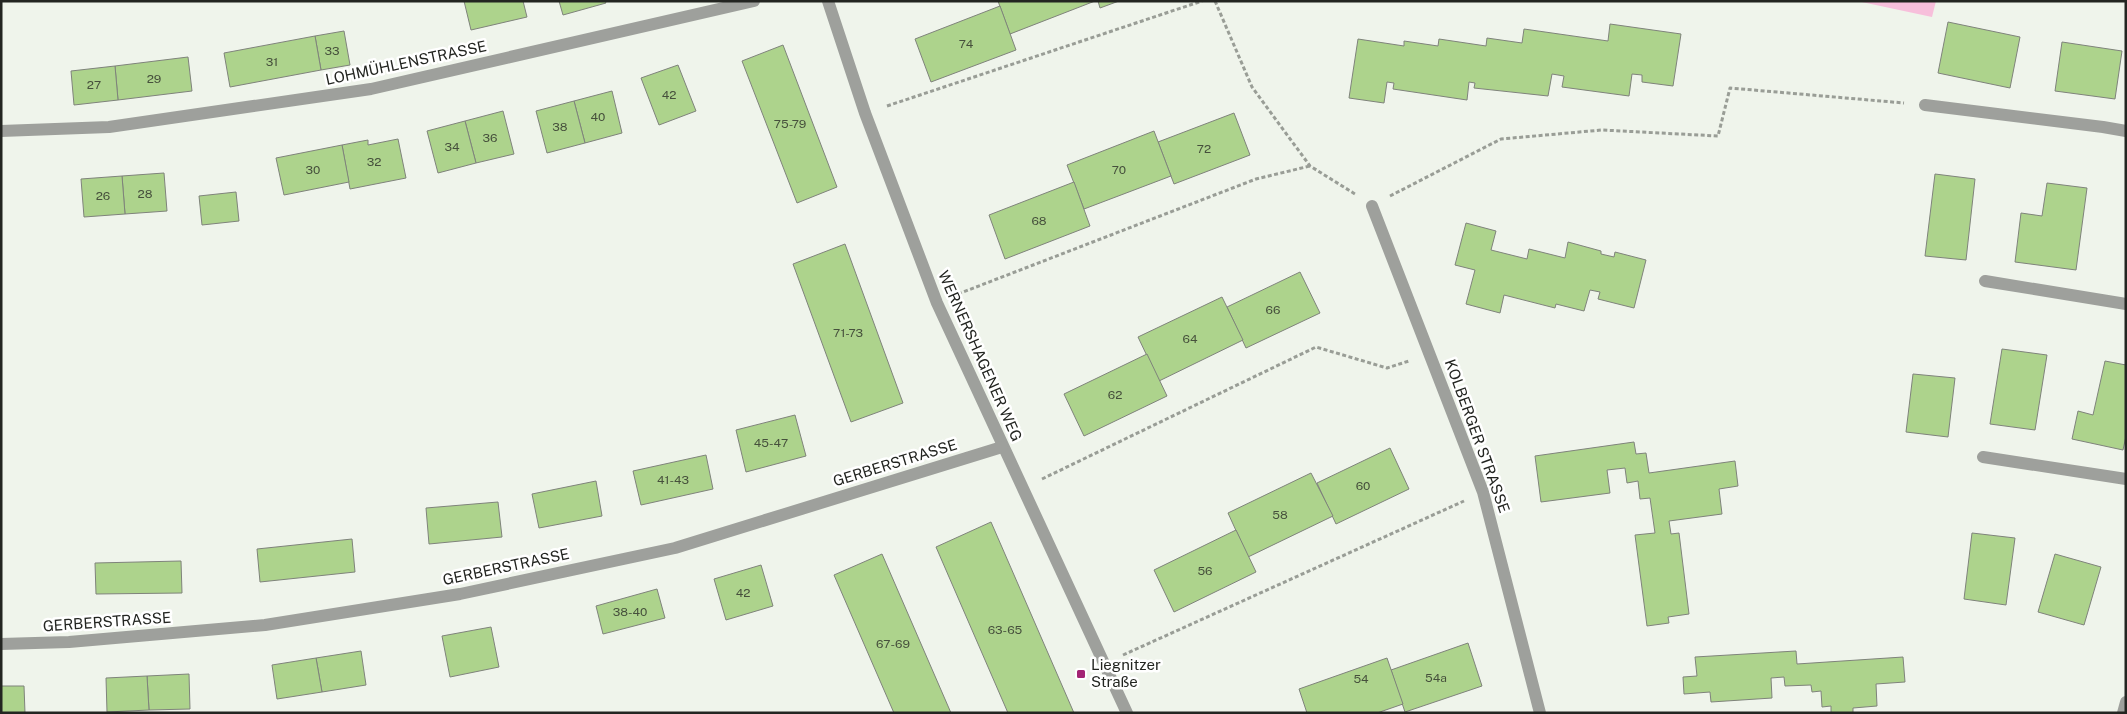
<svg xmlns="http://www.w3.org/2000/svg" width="2127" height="714" font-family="'Public Sans',sans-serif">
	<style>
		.green { fill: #f7bfdb }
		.building { fill: #add38c; stroke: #7f837b }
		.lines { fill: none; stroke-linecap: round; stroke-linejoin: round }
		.path { stroke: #999d96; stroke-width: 3; stroke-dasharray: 4 2.5; stroke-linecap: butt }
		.service { stroke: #9ea09c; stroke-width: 12 }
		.minor { stroke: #9ea09c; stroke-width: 12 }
		.poi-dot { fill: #a32374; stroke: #fff; stroke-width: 2 }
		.labels { text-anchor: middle; stroke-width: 5; stroke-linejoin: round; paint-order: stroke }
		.number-label { font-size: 12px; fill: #46503c }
		.street-label { font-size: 15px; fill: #232521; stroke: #fff }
		.poi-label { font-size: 15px; fill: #232521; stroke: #fff; text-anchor: start }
	</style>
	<rect width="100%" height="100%" fill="#eff4eb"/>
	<path class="green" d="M1857,1h79l-4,16z"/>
	<g class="building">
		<path d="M464,1h59l4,16 -56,13z"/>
		<path d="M559,1h46l1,2 -43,12z"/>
		<path d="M998,1h97l-85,33z"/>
		<path d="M1098,1h21l-19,7z"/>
		<path d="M1000,6l16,44 -85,32 -16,-43z"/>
		<path d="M1948,22l72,15 -10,51 -72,-15z"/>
		<path d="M1610,24l71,10 -8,52 -31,-4v-7l-10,-1 -3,22 -67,-9 2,-11 -12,-2 -4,22 -74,-8 1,-5 -6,-1 -2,18 -74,-11 1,-6 -7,-1 -3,21 -35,-5 9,-59 46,7v-5l34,5 1,-7 47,7 1,-8 35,5 2,-14 84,12z"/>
		<path d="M344,31l6,34 -29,5 -6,-34z"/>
		<path d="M315,36l6,34 -91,17 -6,-34z"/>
		<path d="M2062,42l60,9 -7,48 -60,-8z"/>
		<path d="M783,45l54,142 -40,16 -55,-142z"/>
		<path d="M188,57l4,34 -74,9 -3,-34z"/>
		<path d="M678,65l18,46 -37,14 -18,-47z"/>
		<path d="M115,66l3,34 -44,5 -3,-34z"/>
		<path d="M612,91l10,42 -37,10 -11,-42z"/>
		<path d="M574,101l11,42 -38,10 -11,-42z"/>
		<path d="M503,111l11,43 -38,9 -11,-42z"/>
		<path d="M1234,113l16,42 -76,29 -16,-42z"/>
		<path d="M465,121l11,42 -38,10 -11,-42z"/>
		<path d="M1154,131l17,45 -87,33 -17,-44z"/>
		<path d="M398,139l8,39 -56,11 -8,-44 26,-5v5z"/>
		<path d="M342,145l7,37 -65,13 -8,-37z"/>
		<path d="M164,173l3,38 -42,3 -3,-38z"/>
		<path d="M1935,174l40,5 -9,81 -41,-4z"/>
		<path d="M122,176l3,38 -41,3 -3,-38z"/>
		<path d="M1074,182l16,44 -85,33 -16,-44z"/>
		<path d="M2047,183l40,5 -11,82 -61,-8 6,-49 21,3z"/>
		<path d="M236,192l3,29 -37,4 -3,-29z"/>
		<path d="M1466,223l30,8 -5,19 36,9 2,-10 36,9 3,-16 33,9v3l13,3 1,-5 31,8 -12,48 -36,-9 2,-7 -10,-2 -6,21 -28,-7 -1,4 -51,-13 -4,18 -34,-9 9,-34 -20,-5z"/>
		<path d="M845,244l58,159 -52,19 -58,-158z"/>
		<path d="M1300,272l20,41 -74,35 -19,-41z"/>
		<path d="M1222,297l21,43 -84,41 -21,-44z"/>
		<path d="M2002,349l45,6 -12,75 -45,-6z"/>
		<path d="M1147,354l20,42 -83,40 -20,-42z"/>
		<path d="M2105,361l21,4v71l-3,14 -51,-11 6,-28 15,4z"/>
		<path d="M1913,374l42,4 -7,59 -42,-5z"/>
		<path d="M795,415l11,41 -60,16 -10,-42z"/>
		<path d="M1634,442l2,12 10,-1 3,20 86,-12 3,25 -19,3 3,25 -53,7 2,13 8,-1 10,81 -21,3 1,6 -22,3 -12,-91 20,-2 -5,-35 -10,1 -2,-18 -11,2 -2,-15 -18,2 3,23 -69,9 -6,-46z"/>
		<path d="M1390,448l19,41 -73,35 -19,-41z"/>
		<path d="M706,455l7,34 -72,16 -8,-34z"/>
		<path d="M1311,473l22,43 -85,41 -20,-44z"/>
		<path d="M596,481l6,35 -63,12 -7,-34z"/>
		<path d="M498,502l4,35 -73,7 -3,-36z"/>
		<path d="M991,522l83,191h-66l-72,-166z"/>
		<path d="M1236,530l20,42 -82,40 -20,-42z"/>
		<path d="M1972,533l43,5 -9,67 -42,-6z"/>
		<path d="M352,539l3,33 -95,10 -3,-33z"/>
		<path d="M882,554l69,159h-57l-60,-138z"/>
		<path d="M2055,554l46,13 -17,58 -46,-13z"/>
		<path d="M181,561l1,32 -86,1 -1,-31z"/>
		<path d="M761,565l12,41 -47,14 -12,-41z"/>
		<path d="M657,589l8,29 -62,16 -7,-28z"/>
		<path d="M491,627l8,40 -49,10 -8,-41z"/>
		<path d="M1468,643l14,43 -77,26 -14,-42z"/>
		<path d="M361,651l5,34 -44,7 -6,-34z"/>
		<path d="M1796,651l1,13 106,-7 2,25 -29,2 1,22 -24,2v5h-22v-7l-9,1 -1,-16 -9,1 -1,-7 -26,1 -1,-9 -13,1 1,20 -61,4 -1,-10 -26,2 -1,-17 14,-1 -2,-19z"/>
		<path d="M316,658l6,34 -45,7 -5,-34z"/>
		<path d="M1387,658l16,46 -26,9h-70l-8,-24z"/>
		<path d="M189,674l1,35 -41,1 -2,-34z"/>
		<path d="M147,676l2,34 -42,2 -1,-34z"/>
		<path d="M1,686h23l1,27h-24z"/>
	</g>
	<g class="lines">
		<g class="path">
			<path d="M1215,1l37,86 58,79 45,28"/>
			<path d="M887,106l315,-105"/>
			<path d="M1390,196l111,-57 101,-9 116,6 12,-48 174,15"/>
			<path d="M958,294l298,-115 54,-13"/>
			<path d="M1042,479l274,-132 71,21 22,-7"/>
			<path d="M1123,655l341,-154"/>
		</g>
		<g class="service">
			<path d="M1925,105l178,22 23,4"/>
			<path d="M1985,281l141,23"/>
			<path d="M1983,457l143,22"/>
		</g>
		<g class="minor">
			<path d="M828,1l37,112 72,190 190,410"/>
			<path d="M1,131l108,-4 262,-38 383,-88"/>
			<path d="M1372,206l111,286 57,221"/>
			<path d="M1,644l68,-2 196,-17 195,-31 215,-46 327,-101"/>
			<path d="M2123,713l3,-11"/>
		</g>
	</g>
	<rect class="poi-dot" x="1076" y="669" width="10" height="10" rx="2.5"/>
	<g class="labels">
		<g class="number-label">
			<text x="966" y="48">74</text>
			<text x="332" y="55">33</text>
			<text x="272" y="66">31</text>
			<text x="154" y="83">29</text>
			<text x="94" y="89">27</text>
			<text x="669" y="99">42</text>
			<text x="598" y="121">40</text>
			<text x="790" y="128">75-79</text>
			<text x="560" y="131">38</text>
			<text x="490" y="142">36</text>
			<text x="452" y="151">34</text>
			<text x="1204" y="153">72</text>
			<text x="374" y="166">32</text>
			<text x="313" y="174">30</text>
			<text x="1119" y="174">70</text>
			<text x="145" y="198">28</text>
			<text x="103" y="200">26</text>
			<text x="1039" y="225">68</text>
			<text x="1273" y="314">66</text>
			<text x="848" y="337">71-73</text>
			<text x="1190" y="343">64</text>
			<text x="1115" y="399">62</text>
			<text x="771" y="447">45-47</text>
			<text x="673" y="484">41-43</text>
			<text x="1363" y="490">60</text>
			<text x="1280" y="519">58</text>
			<text x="1205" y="575">56</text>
			<text x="743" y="597">42</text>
			<text x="630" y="616">38-40</text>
			<text x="1005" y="634">63-65</text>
			<text x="893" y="648">67-69</text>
			<text x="1436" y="682">54a</text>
			<text x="1361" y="683">54</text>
		</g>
		<g class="street-label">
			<text transform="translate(406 63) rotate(-12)" y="5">LOHMÜHLENSTRASSE</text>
			<text transform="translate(980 356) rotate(66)" y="5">WERNERSHAGENER WEG</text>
			<text transform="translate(1477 436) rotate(70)" y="5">KOLBERGER STRASSE</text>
			<text transform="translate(895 463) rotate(-17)" y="5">GERBERSTRASSE</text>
			<text transform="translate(506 567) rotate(-12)" y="5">GERBERSTRASSE</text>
			<text transform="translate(107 622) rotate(-4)" y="5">GERBERSTRASSE</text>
		</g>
		<g class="poi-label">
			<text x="1091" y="670">Liegnitzer<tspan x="1091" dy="17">Straße</tspan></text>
		</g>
	</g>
	<rect width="2127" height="714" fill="none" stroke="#232521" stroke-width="5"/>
</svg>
